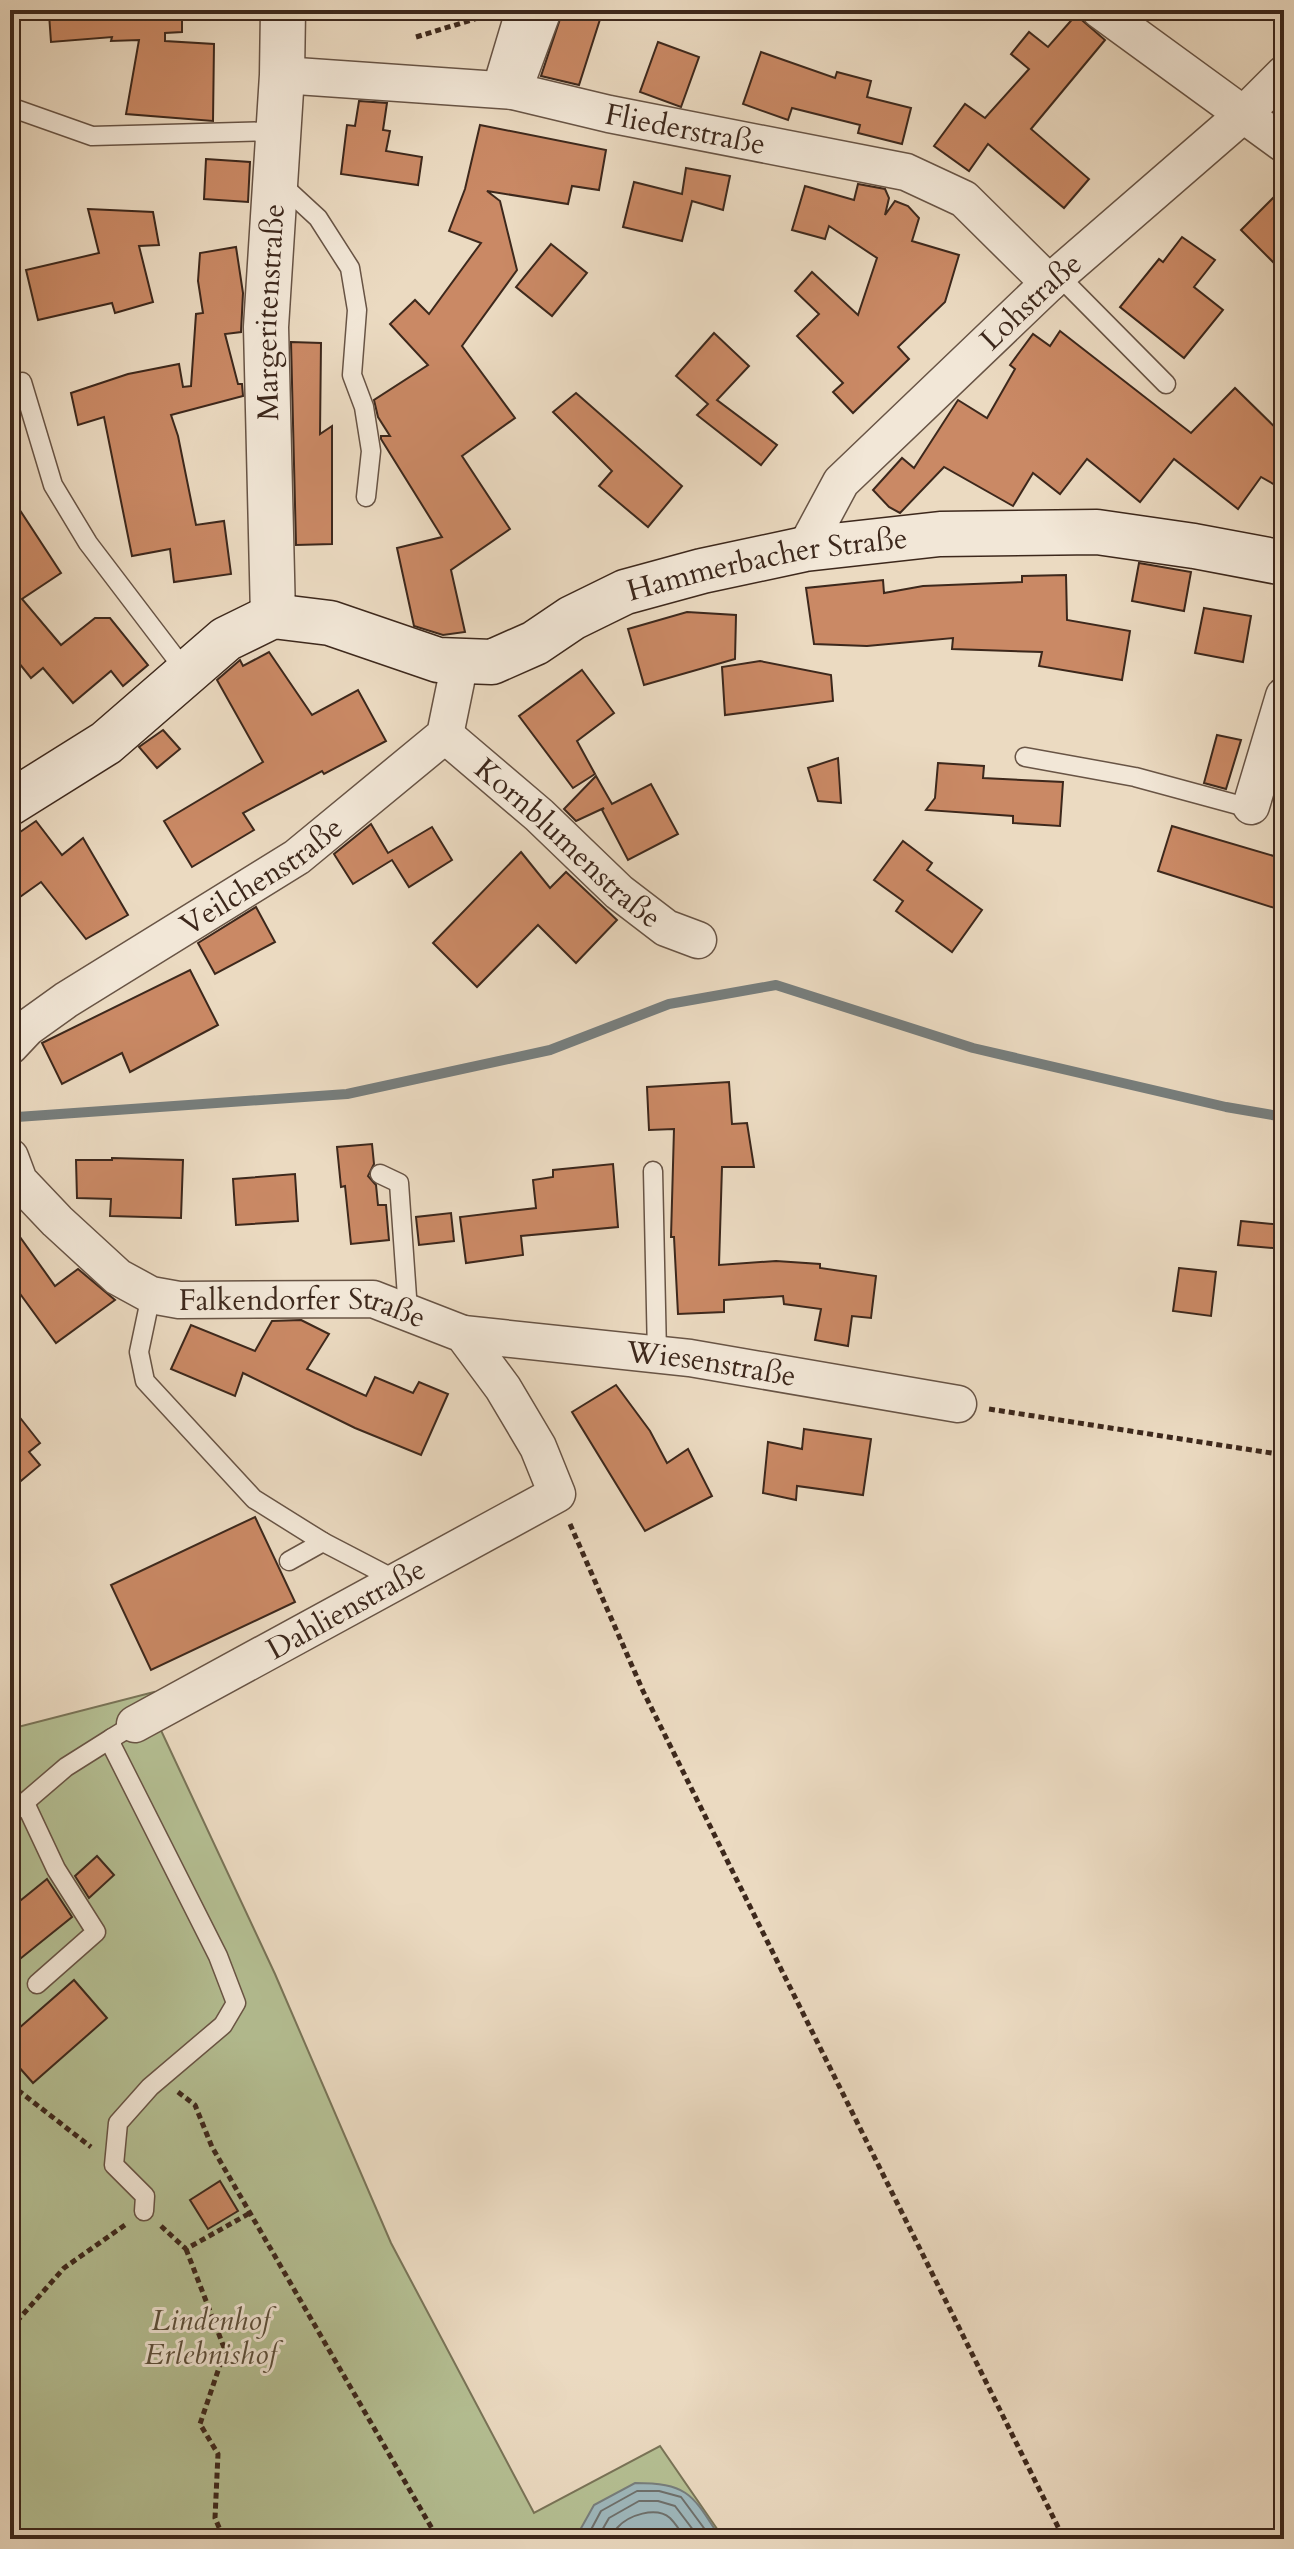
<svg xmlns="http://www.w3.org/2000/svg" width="1294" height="2549" font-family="Cardo,serif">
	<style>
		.green { fill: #b5c094; stroke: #797458; stroke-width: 2 }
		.water { fill: #9eb8bd; stroke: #777e7d; stroke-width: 2 }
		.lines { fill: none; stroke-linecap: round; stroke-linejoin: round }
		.shore { stroke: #6e706c; stroke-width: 2 }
		.stream { stroke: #777e7d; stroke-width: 10 }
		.building { fill: #ca8965; stroke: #3d281c; stroke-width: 2 }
		.service-casing { stroke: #685445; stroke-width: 21 }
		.minor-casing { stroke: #685445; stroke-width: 39 }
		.tertiary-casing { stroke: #685445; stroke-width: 47 }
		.secondary-casing { stroke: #3d281c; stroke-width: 47 }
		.path { stroke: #3d281c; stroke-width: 5; stroke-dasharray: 6 4; stroke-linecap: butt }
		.service { stroke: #f2e7d7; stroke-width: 18 }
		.minor { stroke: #f2e7d7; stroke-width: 36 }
		.tertiary { stroke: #f2e7d7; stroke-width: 44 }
		.secondary { stroke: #f2e7d7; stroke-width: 44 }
		.labels { text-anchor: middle; stroke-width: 6; stroke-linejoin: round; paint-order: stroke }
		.street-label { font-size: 30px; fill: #3d281c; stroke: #f2e7d7 }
		.park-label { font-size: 30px; font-style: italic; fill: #5b4e3a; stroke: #f2e7d7 }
	</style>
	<rect width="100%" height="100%" fill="#ebdac1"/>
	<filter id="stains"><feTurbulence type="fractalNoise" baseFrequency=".0025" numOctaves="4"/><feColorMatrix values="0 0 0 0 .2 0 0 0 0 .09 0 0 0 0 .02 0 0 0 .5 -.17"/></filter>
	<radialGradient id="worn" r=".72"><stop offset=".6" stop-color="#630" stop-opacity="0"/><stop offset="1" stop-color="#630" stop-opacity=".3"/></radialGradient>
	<path class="green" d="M154,1692l4,32 117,250 116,269 143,270 126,-67 64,93h-714v-810z"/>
	<path class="water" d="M635,2483c55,0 58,13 86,56h-146l19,-34z"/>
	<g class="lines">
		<g class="shore">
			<path d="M586,2539l15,-28 36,-20h22l22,6 31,42"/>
			<path d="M597,2539l12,-21 30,-17h19l17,5 25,33"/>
			<path d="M611,2539c2,-4 3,-8 6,-11 11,-13 39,-22 53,-10 6,6 11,14 15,21"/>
		</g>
		<path class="stream" d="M17,1117l330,-23 203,-44 119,-46 107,-19 197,63 253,59 58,10"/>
	</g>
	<g class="building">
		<path d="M125,10h41v4l16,1v17l-17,1v8l49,3 -1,77 -87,-7 13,-74 -28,1 1,-4 -61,5 -2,-28 35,-3 41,2z"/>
		<path d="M563,10h40l-24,75 -38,-9z"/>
		<path d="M1076,15l29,25 -74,89 58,50 -25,29 -76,-64 -19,27 -35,-25 31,-42 20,14 44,-49 -18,-15 18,-22 19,15z"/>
		<path d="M658,42l41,15 -18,50 -41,-15z"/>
		<path d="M761,52l74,26 2,-6 34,9 -4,16 44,11 -9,36 -44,-11 2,-8 -68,-17 -4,12 -45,-16z"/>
		<path d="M359,101l28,2 -4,27 7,1 -4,20 36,6 -4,28 -77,-11 6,-49 8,1z"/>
		<path d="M480,125l126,25 -7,40 -27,-4 -4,18 -81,-13 13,10 17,69 -55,76 53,72 -53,38 48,73 -59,41 14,62 -22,3 -29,-9 -17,-78 45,-11 -61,-98v-3h9l-12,-19 -4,-17 54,-35 -38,-41 25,-24 14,14 52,-71 -32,-12 16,-42z"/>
		<path d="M206,159l44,3 -2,40 -44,-3z"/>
		<path d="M686,168l44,8 -7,34 -31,-9 -10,40 -59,-14 11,-45 48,12z"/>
		<path d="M858,184l27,5 4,9 -4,17 10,-14 13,5 11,12 -7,23 47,14 -14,47 -47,45 11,12 -56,54 -20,-21 10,-9 -46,-47 22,-22 -24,-23 17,-19 46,43 19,-57 -48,-32 -4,13 -33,-9 13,-44 49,14z"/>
		<path d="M1284,187v86l-43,-43z"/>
		<path d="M88,209l65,3 6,33 -20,1 14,56 -38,11 -3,-10 -74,17 -12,-50 73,-17z"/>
		<path d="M1182,237l33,23 -21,27 29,23 -39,48 -64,-51 39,-48 4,3z"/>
		<path d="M551,244l36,29 -35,43 -36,-29z"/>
		<path d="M236,247l7,46 -2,39 -16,2 13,50h4l1,12 -72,19 7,21 18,89 28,-4 7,53 -57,8 -4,-33 -38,7 -28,-139 -26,8 -7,-32 57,-19 51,-10 4,23 8,-1 5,-72 7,-1 -5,-32 2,-28z"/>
		<path d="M1060,331l131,102 44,-45 49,48v54l-23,-13 -23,32 -64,-50 -34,43 -53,-43 -27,35 -27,-21 -20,33 -69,-39 -44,46 -11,-6 -16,-17 29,-32 12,10 44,-68 29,18 28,-49 -5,-4 23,-31 17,12z"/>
		<path d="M714,333l35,33 -32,34 60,45 -16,20 -64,-50 11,-11 -32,-28z"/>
		<path d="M291,342l30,1 -1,91 12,-8v118l-36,1z"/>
		<path d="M576,393l106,93 -34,41 -49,-41 13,-15 -59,-59z"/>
		<path d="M10,495l51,78 -39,26 39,46 34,-27h15l38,47 -25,21 -12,-15 -38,32 -30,-35 -12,10 -21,-26z"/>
		<path d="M1139,563l52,9 -7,39 -52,-10z"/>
		<path d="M1066,575l1,45 63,11 -8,49 -83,-14 3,-14 -90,-3 1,-11 -86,8 -53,-2 -8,-56 77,-8 1,13 39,-7 99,-4v-6z"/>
		<path d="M1204,608l47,8 -8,46 -48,-9z"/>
		<path d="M687,612l49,3 -1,44 -91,26 -16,-56z"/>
		<path d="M269,652l43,63 46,-25 28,51 -62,33 -2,-3 -79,42 11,17 -62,37 -28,-46 99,-59 -46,-82 23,-20 3,6z"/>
		<path d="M760,661l71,14 2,26 -108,14 -3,-48z"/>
		<path d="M582,670l32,43 -37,28 18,33 -22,14 -54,-72z"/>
		<path d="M163,730l17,19 -23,19 -18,-21z"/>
		<path d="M1217,735l24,5 -15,49 -22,-6z"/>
		<path d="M838,758l3,45 -23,-2 -10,-33z"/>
		<path d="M938,763l46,3 -1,12 80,4 -3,44 -47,-3v-7l-87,-6 9,-12z"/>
		<path d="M596,776l16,28 39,-20 27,50 -50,26 -26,-50 2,-2 -28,13 -12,-12z"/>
		<path d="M36,821l26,34 21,-17 45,77 -42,24 -45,-57 -31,22v-65z"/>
		<path d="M371,824l17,29 44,-26 20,33 -43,27 -17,-27 -39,24 -19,-30z"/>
		<path d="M1172,826l112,33v52l-126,-40z"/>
		<path d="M903,841l29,22 -5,7 55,40 -30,42 -56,-41 7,-10 -29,-21z"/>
		<path d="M521,852l29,36 16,-16 51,48 -41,43 -38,-38 -61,62 -44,-44z"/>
		<path d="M256,907l19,35 -60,32 -17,-31z"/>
		<path d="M190,970l28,55 -88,47 -8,-19 -60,31 -20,-41z"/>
		<path d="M729,1082l3,42 15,-1 7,44h-32l-3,98 57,-4 44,3v4l56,8 -5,42 -19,-2 -4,30 -33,-6 6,-31 -37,-5 -1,-8 -59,4v12l-46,2 -4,-77h-3l3,-108 -25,1 -2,-43z"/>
		<path d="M372,1144l2,20 -6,12 8,9 2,20h8l3,35 -38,4 -6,-58 -4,1 -4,-40z"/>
		<path d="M112,1158l71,2 -2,58 -71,-2 1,-17 -34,-1 -1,-38h36z"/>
		<path d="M613,1164l5,63 -97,9 2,19 -57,8 -6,-46 76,-9 -3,-28 20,-3v-7z"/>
		<path d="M295,1174l3,47 -62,4 -3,-46z"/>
		<path d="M451,1213l3,28 -35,4 -3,-28z"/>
		<path d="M1241,1221l43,4v24l-46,-4z"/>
		<path d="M10,1223l45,63 23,-17 37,31 -59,43 -46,-63z"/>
		<path d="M1179,1268l37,4 -5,44 -38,-5z"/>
		<path d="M301,1320l28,14 -22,35 59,27 9,-19 38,16 6,-11 29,12 -27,61 -66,-27 -112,-55 -8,23 -64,-27 20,-44 64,26 17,-30z"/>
		<path d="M616,1385l34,46 17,32 21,-14 24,47 -67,35 -73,-119z"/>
		<path d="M10,1405l30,38 -11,9 11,13 -30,25z"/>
		<path d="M804,1429l67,10 -8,56 -66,-9 -1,14 -33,-7 5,-51 34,7z"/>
		<path d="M255,1517l40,85 -144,68 -40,-85z"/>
		<path d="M97,1856l17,19 -25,23 -14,-22z"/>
		<path d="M47,1879l25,38 -62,50v-58z"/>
		<path d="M74,1980l33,38 -74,65 -23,-26v-21z"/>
		<path d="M220,2181l18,30 -30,18 -18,-29z"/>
	</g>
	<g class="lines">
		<defs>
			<g id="service">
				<path d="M491,90l24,-80"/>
				<path d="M10,107l82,29 186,-5"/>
				<path d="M280,183l38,35 32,50 7,42 -5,65 12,32 7,44 -5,46"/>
				<path d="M1058,275l108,109"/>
				<path d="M22,382l31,103 35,58 99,130"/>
				<path d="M1025,757l110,20 107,29h9"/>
				<path d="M653,1171l4,183"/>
				<path d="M380,1174l19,9 9,128"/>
				<path d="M151,1295l-12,57 6,29 109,118 69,43 -34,19"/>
				<path d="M323,1542l75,39"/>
				<path d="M135,1724l-23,14v8l106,210 18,47 -13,22 -73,62 -32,36 -4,42 31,31 -1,15"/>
				<path d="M25,1803l31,66 40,63 -59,52"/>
				<path d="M10,1815l56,-48 46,-29"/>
			</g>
			<g id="minor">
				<path d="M1100,10l184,134"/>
				<path id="s1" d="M282,75l231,16 96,23 297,58 58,27 85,84"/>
				<path d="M513,91l30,-81"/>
				<path id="s2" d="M805,549l36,-67 208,-199 196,-170 39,-39"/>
				<path id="s3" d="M445,735l94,80 80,77 47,36 32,12"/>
				<path d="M1251,806l33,-110"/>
				<path id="s4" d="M10,1046l17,-18 39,-28 231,-143 148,-122 15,-73"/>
				<path id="s5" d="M10,1157l9,24 38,40 61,56 33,18 28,5 194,-1 90,35 40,54 35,59 19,47 -422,230"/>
				<path id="s6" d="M463,1334l227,24 268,46"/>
			</g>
			<g id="tertiary">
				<path id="s7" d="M273,616l-7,-289 16,-252 1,-65"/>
			</g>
			<g id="secondary">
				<path id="s8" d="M10,803l96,-60 120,-104 47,-23 57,7 108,37 54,2 43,-19 37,-25 53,-26 77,-21 103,-22 135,-15 157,-2 97,14 90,17"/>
			</g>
		</defs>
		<use href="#service" class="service-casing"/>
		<use href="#minor" class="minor-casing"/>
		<use href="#tertiary" class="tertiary-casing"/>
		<use href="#secondary" class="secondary-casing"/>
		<g class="path">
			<path d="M416,37l72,-22"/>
			<path d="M989,1409l295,46"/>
			<path d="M570,1524l73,167 421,848"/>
			<path d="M10,2084l81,63"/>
			<path d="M178,2092l17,13 17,42 226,392"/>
			<path d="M161,2226l25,23 64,-36"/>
			<path d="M186,2249l39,101 -25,74 18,30 -3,64 9,21"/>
			<path d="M10,2329l54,-61 61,-43"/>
		</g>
		<use href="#service" class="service"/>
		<use href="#minor" class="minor"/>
		<use href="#tertiary" class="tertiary"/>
		<use href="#secondary" class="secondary"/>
	</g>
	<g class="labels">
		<g class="street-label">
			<text dy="10" stroke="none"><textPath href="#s1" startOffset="408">Fliederstraße</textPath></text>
			<text dy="10" stroke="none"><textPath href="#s2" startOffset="338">Lohstraße</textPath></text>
			<text dy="10" stroke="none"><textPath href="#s7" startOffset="304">Margeritenstraße</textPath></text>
			<text dy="10" stroke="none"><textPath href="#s8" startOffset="846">Hammerbacher Straße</textPath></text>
			<text dy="10" stroke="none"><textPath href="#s3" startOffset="164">Kornblumenstraße</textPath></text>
			<text dy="10" stroke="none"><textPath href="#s4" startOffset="304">Veilchenstraße</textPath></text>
			<text dy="10" stroke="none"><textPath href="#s5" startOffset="354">Falkendorfer Straße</textPath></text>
			<text dy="10" stroke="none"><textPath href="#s6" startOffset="250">Wiesenstraße</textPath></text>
			<text transform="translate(346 1609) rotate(-29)" y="10">Dahlienstraße</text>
		</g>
		<g class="park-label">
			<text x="211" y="2330">Lindenhof<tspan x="211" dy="34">Erlebnishof</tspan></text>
		</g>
	</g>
	<rect width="1294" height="2549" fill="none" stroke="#ebdac1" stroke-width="40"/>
	<rect x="12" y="12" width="1270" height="2525" fill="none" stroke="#3d281c" stroke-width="4"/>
	<rect x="20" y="20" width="1254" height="2509" fill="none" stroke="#3d281c" stroke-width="2"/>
	<rect width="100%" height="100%" filter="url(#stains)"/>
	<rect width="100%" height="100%" fill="url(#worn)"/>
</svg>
